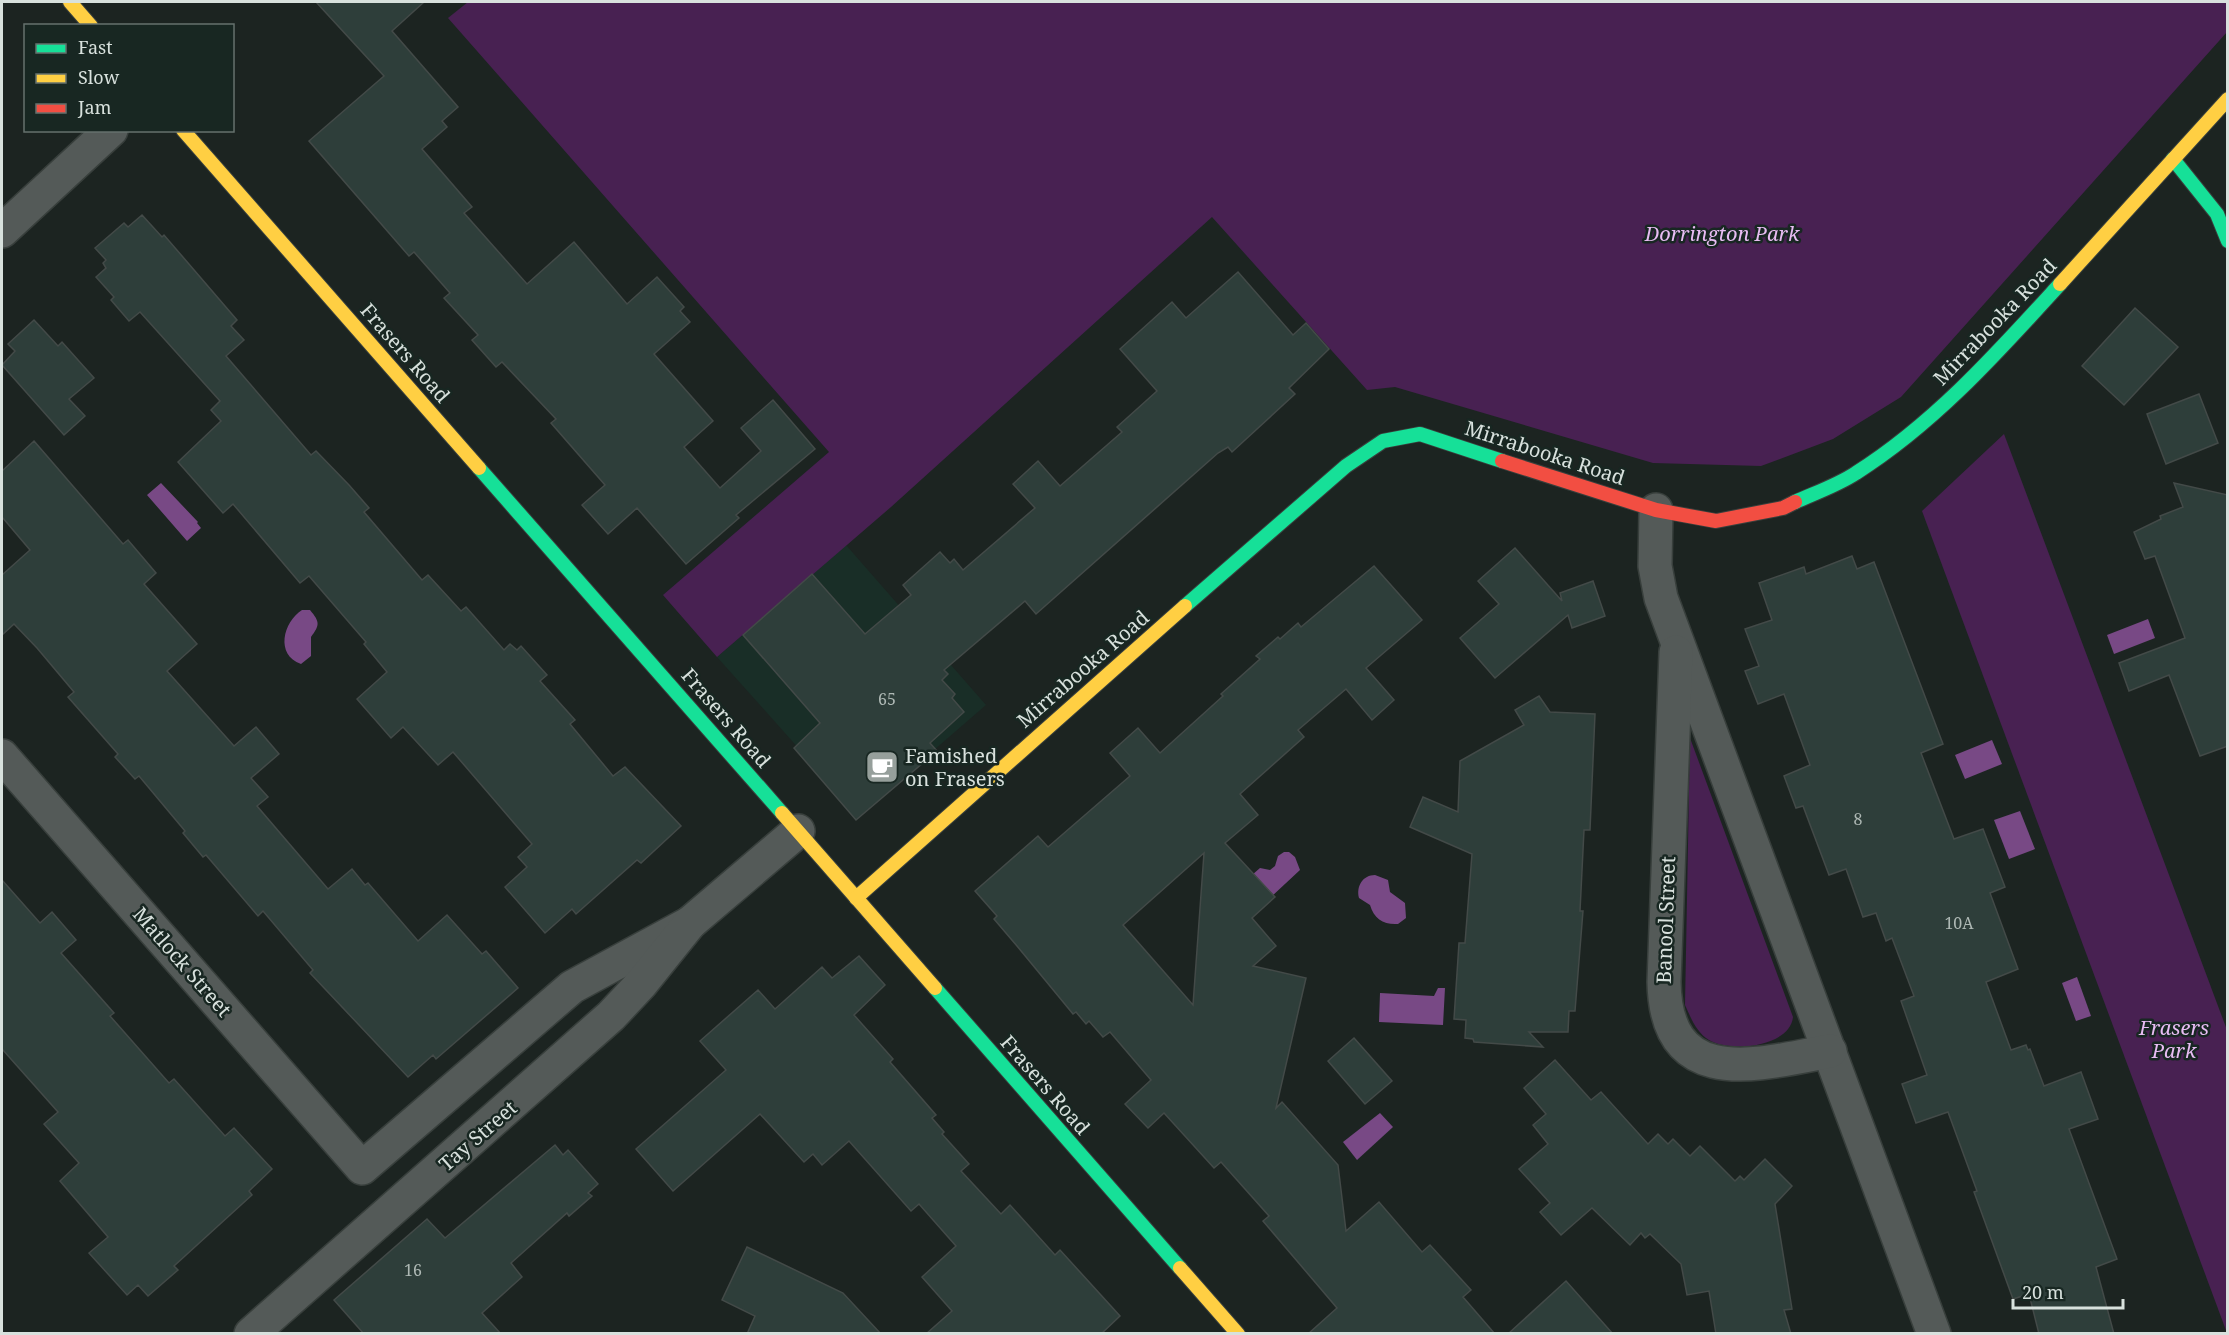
<svg xmlns="http://www.w3.org/2000/svg" width="2229" height="1335" font-family="'Noto Serif',serif">
	<style>
		.built { fill: #192e27 }
		.green { fill: #482152 }
		.water { fill: #784985 }
		.building { fill: #2e3e3a; stroke: #434a48; stroke-width: 1.5; fill-rule: evenodd }
		.lines { fill: none; stroke-linecap: round; stroke-linejoin: round }
		.street-casing { stroke: #383f3c; stroke-width: 36 }
		.fast-casing { stroke: #383f3c; stroke-width: 16 }
		.slow-casing { stroke: #383f3c; stroke-width: 16 }
		.jam-casing { stroke: #383f3c; stroke-width: 16 }
		.street { stroke: #545a58; stroke-width: 33 }
		.fast { stroke: #16e098; stroke-width: 14 }
		.slow { stroke: #ffcf43; stroke-width: 14 }
		.jam { stroke: #f24e42; stroke-width: 14 }
		.labels { text-anchor: middle; stroke-width: 5; stroke-linejoin: round; paint-order: stroke }
		.number-label { font-size: 16px; fill: #aeb8b4 }
		.park-label { font-size: 20px; font-style: italic; fill: #e8bcf3; stroke: #182722 }
		.street-label { font-size: 20px; fill: #d8e1dd; stroke: #182722 }
		.poi-label { font-size: 20px; fill: #d8e1dd; stroke: #182722; text-anchor: start }
	</style>
	<rect width="100%" height="100%" fill="#1c2421"/>
	<path class="built" d="M846,545l140,160 -120,104 -15,-2 -134,-150z"/>
	<g class="green">
		<path d="M468,2h1760l-1,30 -326,365 -68,42 -72,27 -108,-3 -258,-76 -28,3 -155,-173 -321,290 -174,150 -54,-62 166,-143 -381,-434z"/>
		<path d="M2004,434l223,596v303l-305,-822z"/>
		<path d="M1690,738l103,279c-3,30 -63,36 -84,23 -13,-8 -18,-22 -24,-35z"/>
	</g>
	<g class="water">
		<path d="M161,483l37,39 -1,1 4,5 -14,13 -40,-46z"/>
		<path d="M302,610h8c10,12 10,15 1,27v19l-10,8c-26,-9 -18,-42 1,-54z"/>
		<path d="M2148,619l7,19 -41,16 -7,-19z"/>
		<path d="M1992,740l10,24 -37,15 -10,-24z"/>
		<path d="M2020,811l15,38 -26,10 -15,-39z"/>
		<path d="M1284,852h5l6,5 5,13 -29,27 -19,-22 8,-7 10,2 5,-4 3,-10z"/>
		<path d="M1375,875l13,5 2,12 15,11 1,15 -8,6c-14,1 -24,-5 -28,-19l-11,-7c-3,-12 4,-23 16,-23z"/>
		<path d="M2077,977l14,39 -15,5 -14,-38z"/>
		<path d="M1438,988h7l-2,37 -64,-3 1,-29 54,3z"/>
		<path d="M1380,1113l13,14 -36,33 -14,-18z"/>
	</g>
	<g class="building">
		<path d="M316,2h108l-32,29 66,76 -16,14 5,6 -25,22 50,58 -8,6 63,71 47,-42 53,62 30,-27 27,30 -4,4 10,11 -36,32 59,67 -29,26 36,41 41,-37 -20,-23 32,-28 42,49 -79,66 3,3 -53,46 -49,-56 -29,26 -26,-29 23,-20 -54,-62 5,-4 -54,-57 -6,5 -24,-27 6,-5 -34,-37 6,-5 -36,-41 -5,4 -100,-115 75,-65z"/>
		<path d="M142,215l20,22 2,-2 73,85 -6,6 13,14 -18,16 85,99 5,-4 33,34 20,23 -5,4 58,68 6,-5 33,36 5,-4 38,43 6,-6 7,6 4,-4 26,29 -7,6 35,39 -5,4 43,52 12,-9 56,59 -40,37 -4,-3 -61,54 -4,-5 -27,24 -40,-46 22,-20 -9,-10 14,-13 -79,-92 -15,13 -35,-38 -12,11 -34,-39 30,-27 -23,-28 2,-2 -57,-66 -9,7 -67,-79 -10,9 -45,-51 43,-41 -10,-11 9,-9 -80,-89 -11,9 -18,-21 3,-3 -18,-20 10,-9 -3,-5 3,-3 -11,-12 29,-25 4,4z"/>
		<path d="M1238,272l55,63 13,-12 23,26 -40,39 6,6 -63,58 -4,-5 -10,6 -182,161 -11,-13 -81,69 4,4 -6,6 13,14 -3,4 12,14 -34,31 7,8 -81,69 -62,-72 26,-25 -77,-88 69,-61 53,60 46,-39 -8,-10 37,-33 10,11 4,-4 9,11 72,-62 -22,-24 25,-23 22,25 62,-54 -5,-5 40,-36 -37,-42 52,-47 14,16z"/>
		<path d="M2135,308l43,39 -54,58 -42,-39z"/>
		<path d="M34,320l24,26 4,-4 32,36 -25,21 16,17 -21,19 -62,-70 13,-14 -7,-7z"/>
		<path d="M2199,394l19,49 -52,21 -19,-50z"/>
		<path d="M34,441l89,103 5,-4 28,33 -12,11 53,60 -30,27 67,75 22,-19 23,27 -28,24 17,19 -11,9 71,83 24,-20 13,16 3,-2 50,58 29,-26 35,39 4,-3 32,37 -82,71 -3,-4 -25,22 -98,-104 3,-3 -50,-59 -5,5 -52,-61 -3,2 -20,-24 2,-2 -46,-55 -4,3 -20,-22 3,-3 -50,-57 6,-5 -37,-44 -23,-24 -12,11v-60l28,-25 -28,-33v-46z"/>
		<path d="M2174,483l54,12v251l-28,10 -31,-81 -40,16 -10,-28 66,-25 -30,-82 -10,3 -11,-27 27,-13 -1,-3 23,-9z"/>
		<path d="M1515,548l47,53 -2,-8 33,-12 12,35 -33,12 -4,-13 -73,63 -35,-40 39,-34 -21,-23z"/>
		<path d="M1852,556l5,13 17,-7 69,182 -22,9 33,86 29,-10 22,58 -15,6 28,76 -32,13 25,68 15,-5 2,5 2,-1 14,37 37,-14 17,47 -29,10 48,130 -21,8 18,67h-75l-10,-40 -16,5 -39,-107 3,-1 -29,-79 -32,11 -14,-39 25,-9 -26,-74 13,-5 -22,-58 -6,3 -10,-28 -13,4 -17,-48 -17,6 -26,-69 -7,2 -12,-32 26,-11 -26,-71 -26,10 -13,-33 14,-5 -14,-37 27,-9 -13,-37 45,-16 2,7z"/>
		<path d="M1374,566l48,54 -56,48 28,32 -22,20 -26,-31 -48,41 6,7 -64,57 18,21 -33,28 50,54 -23,21 24,28 -23,20 53,12 -30,130 6,-6 56,63 8,66 33,-29 43,50 8,-7 41,45 -8,7 32,37h-187l29,-26 -74,-87 6,-5 -48,-54 -7,6 -50,-55 -16,15 -23,-24 26,-24 -41,-48 -7,5 -14,-16 -3,3 -10,-12 -3,2 -56,-68 -23,-27 3,-3 -22,-25 63,-55 10,11 82,-71 -20,-23 28,-25 22,25 63,-57 -2,-2 39,-35 -4,-3 22,-19 2,2 18,-16 3,4zM1204,853l-11,152 -70,-80z"/>
		<path d="M1539,696l11,16 45,2 -5,116h-6l-4,81h3l-8,100h-6l-1,21h-39l14,15 -69,-5 -1,-3 -8,-1 1,-18 -12,-1 5,-76h6l7,-89 -62,-27 13,-30 35,15 2,-51 64,-36 -9,-15z"/>
		<path d="M2,880l38,43 12,-11 24,28 -15,13 53,60 -4,3 59,67 5,-4 51,57 9,-8 38,41 -23,22 3,4 -78,71 4,4 -30,26 -10,-11 -11,10 -38,-42 19,-16 -48,-56 19,-18 -35,-39 14,-12 -56,-63z"/>
		<path d="M859,956l26,29 -31,30 39,44 -3,3 46,53 -4,3 12,14 -2,2 27,30 -8,7 40,43 9,-9 45,50 5,-5 60,66 -19,18h-175l26,-23 -30,-34 34,-31 -37,-42 -8,7 -62,-70 -27,24 -9,-11 -9,8 -44,-48 -87,77 -37,-42 90,-79 -26,-29 58,-51 17,19 47,-42 10,11z"/>
		<path d="M1354,1038l38,43 -27,23 -37,-43z"/>
		<path d="M1555,1060l36,40 10,-8 47,52 10,-10 10,10 5,-5 17,17 10,-10 35,35 5,-5 4,4 21,-21 27,27 -17,18 17,105 -8,1 7,24h-75l-7,-43 -22,4 -6,-31 -31,-30 -5,4 -4,-5 -11,12 -38,-37 -31,27 -21,-23 10,-9 -31,-34 29,-25 -15,-19 13,-11 -22,-26z"/>
		<path d="M555,1145l8,10 5,-5 30,34 -10,9 4,3 -23,20 -2,-3 -56,50 11,14 -40,36 19,21h-137l-30,-34 93,-81 18,19z"/>
		<path d="M747,1247l96,46 38,41h-134l8,-18 -33,-16z"/>
		<path d="M1566,1281l47,53h-105z"/>
	</g>
	<g class="lines">
		<defs>
			<g id="street">
				<path d="M2,231l109,-101"/>
				<path d="M1656,510l-1,56 6,32 273,736"/>
				<path d="M1676,652l-12,330c2,109 92,83 166,69"/>
				<path d="M2,756l360,412 210,-181 118,-64"/>
				<path d="M251,1334l360,-318 30,-32 49,-61 108,-92"/>
			</g>
			<g id="fast">
				<path d="M2173,159l44,55 11,27"/>
				<path d="M479,468l303,345"/>
				<path d="M1795,502c20,-9 43,-17 61,-29 79,-50 142,-121 204,-189"/>
				<path d="M1185,606l161,-140 37,-25 37,-7 82,27"/>
				<path d="M935,988l245,280"/>
			</g>
			<g id="slow">
				<path d="M70,2l21,24"/>
				<path d="M183,130l296,338"/>
				<path d="M2060,284l168,-185"/>
				<path d="M782,813l153,175"/>
				<path d="M856,898l329,-292"/>
				<path d="M1180,1268l58,66"/>
			</g>
			<path id="jam" d="M1502,461l154,49 60,11 67,-13 12,-6"/>
		</defs>
		<use href="#street" class="street-casing"/>
		<use href="#fast" class="fast-casing"/>
		<use href="#slow" class="slow-casing"/>
		<use href="#jam" class="jam-casing"/>
		<use href="#street" class="street"/>
		<use href="#fast" class="fast"/>
		<use href="#slow" class="slow"/>
		<use href="#jam" class="jam"/>
	</g>
	<defs>
		<symbol id="cafe-square" viewBox="-11 -11 22 22"><rect x="-9" y="-9" width="18" height="18" rx="4" fill="#969f9b" stroke="#182722"/><path d="M-5.5-4.5H6V0H3Q3 3.5 0 3.5H-2.5Q-5.5 3.5-5.5 0ZM3-3.2v2h1.7v-2ZM-6 4.5H4V6H-6Z" fill="#fff"/></symbol>
	</defs>
	<g fill-rule="evenodd">
		<use href="#cafe-square" x="863" y="748" width="38" height="38"/>
	</g>
	<g class="labels">
		<g class="number-label">
			<text x="887" y="705">65</text>
			<text x="1858" y="825">8</text>
			<text x="1959" y="929">10A</text>
			<text x="413" y="1276">16</text>
		</g>
		<g class="park-label">
			<text x="1722" y="241">Dorrington Park</text>
			<text x="2174" y="1035">Frasers<tspan x="2174" dy="23">Park</tspan></text>
		</g>
		<g class="street-label">
			<text transform="translate(1995 322) rotate(-46)" y="7">Mirrabooka Road</text>
			<text transform="translate(405 353) rotate(49)" y="7">Frasers Road</text>
			<text transform="translate(1545 453) rotate(18)" y="7">Mirrabooka Road</text>
			<text transform="translate(1083 669) rotate(-41)" y="7">Mirrabooka Road</text>
			<text transform="translate(726 718) rotate(49)" y="7">Frasers Road</text>
			<text transform="translate(1666 920) rotate(-88)" y="7">Banool Street</text>
			<text transform="translate(182 962) rotate(49)" y="7">Matlock Street</text>
			<text transform="translate(1045 1085) rotate(49)" y="7">Frasers Road</text>
			<text transform="translate(478 1136) rotate(-41)" y="7">Tay Street</text>
		</g>
		<g class="poi-label">
			<text x="905" y="763">Famished<tspan x="905" dy="23">on Frasers</tspan></text>
		</g>
	</g>
	<rect width="2229" height="1335" fill="none" stroke="#d8e1dd" stroke-width="6"/>
	<rect x="24" y="24" width="210" height="108" fill="#182722" stroke="#65716d" stroke-width="1.5"/>
	<rect x="36" y="44" width="30" height="9" fill="#16e098" stroke="#65716d" stroke-width="1.5"/>
	<text x="78" y="54" font-size="18" fill="#d8e1dd">Fast</text>
	<rect x="36" y="74" width="30" height="9" fill="#ffcf43" stroke="#65716d" stroke-width="1.5"/>
	<text x="78" y="84" font-size="18" fill="#d8e1dd">Slow</text>
	<rect x="36" y="104" width="30" height="9" fill="#f24e42" stroke="#65716d" stroke-width="1.5"/>
	<text x="78" y="114" font-size="18" fill="#d8e1dd">Jam</text>
	<path d="M2013 1299v9h110v-9" fill="none" stroke="#d8e1dd" stroke-width="3"/>
	<text x="2022" y="1299" font-size="18" fill="#d8e1dd" stroke="#182722" stroke-width="4.5" paint-order="stroke">20 m</text>
</svg>
